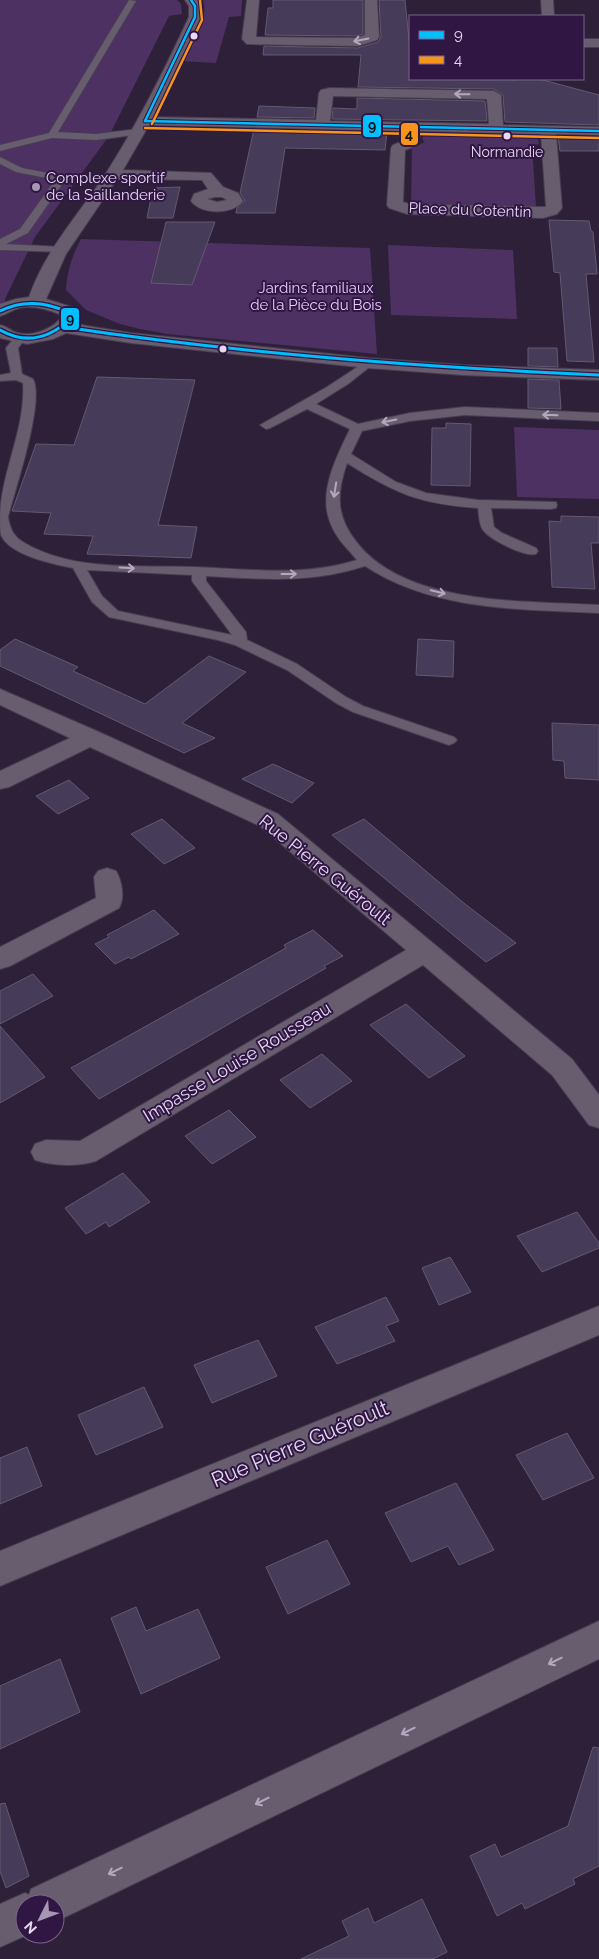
<svg xmlns="http://www.w3.org/2000/svg" width="599" height="1959" font-family="Raleway,sans-serif">
	<style>
		.green { fill: #4d3162 }
		.building { fill: #463b58; stroke: #625a70 }
		.lines { fill: none; stroke-linecap: round; stroke-linejoin: round }
		.lane-casing { stroke: #483d51; stroke-width: 2 }
		.street-casing { stroke: #483d51; stroke-width: 2 }
		.lane { fill: #675d6f; fill-rule: evenodd }
		.street { fill: #675d6f; fill-rule: evenodd }
		.bus-1-far1-casing { stroke: #301642; stroke-width: 4.5 }
		.bus-1-casing { stroke: #301642; stroke-width: 5.5 }
		.bus-2-casing { stroke: #301642; stroke-width: 4.5 }
		.bus-1-far1 { stroke: #00bfff; stroke-width: 2.5 }
		.bus-1 { stroke: #00bfff; stroke-width: 3 }
		.bus-2 { stroke: #f6941c; stroke-width: 2.5 }
		.oneway { stroke: #b4a7bf }
		.bus-dot { fill: #e7d8f4; stroke: #301642; stroke-width: 2 }
		.poi-dot { fill: #a698b2; stroke: #301642; stroke-width: 2 }
		.labels { text-anchor: middle; stroke-width: 4; stroke-linejoin: round; paint-order: stroke }
		.far-bus-label { font-size: 14px; fill: #e7d8f4; stroke: #301642 }
		.far-poi-label { font-size: 15px; fill: #e7d8f4; stroke: #301642; text-anchor: start }
		.far-street-label { font-size: 15px; fill: #e7d8f4; stroke: #301642 }
		.far-park-label { font-size: 15px; fill: #e5cafc; stroke: #301642 }
		.street-label { font-size: 18px; fill: #e7d8f4; stroke: #301642 }
		.near-street-label { font-size: 21px; fill: #e7d8f4; stroke: #301642 }
		.line-badge { stroke: #301642; stroke-width: 2 }
		.pale-badge-label { font-size: 14px; text-anchor: middle; font-weight: bold; fill: #111 }
	</style>
	<rect width="100%" height="100%" fill="#2e2038"/>
	<g class="green">
		<path d="M0,0h177l4,4 1,10 -13,2 -60,120 -74,101 -30,62 1,8 -6,9z"/>
		<path d="M203,0h39l-1,16 -12,1 -13,46 -35,-2c9,-16 29,-42 22,-61z"/>
		<path d="M424,134l114,4 1,6 -7,2 4,61 -125,-4 1,-55 13,-6 -3,-3z"/>
		<path d="M81,239l289,9 7,106 -210,-20 -27,-5 -20,-5 -34,-14 -20,-20c1,-19 6,-34 15,-51z"/>
		<path d="M388,245l125,5 4,69 -126,-4z"/>
		<path d="M514,427l85,3v69l-82,-2z"/>
	</g>
	<g class="building">
		<path d="M273,0h90v34l-6,2 -92,-1 3,-27h5z"/>
		<path d="M379,0h26l5,50v29l107,1v-1h22l60,16v30l-94,-3 -2,-27 -9,-6 -136,-2 3,-32h-98l1,-9 94,2 20,-6 3,-5z"/>
		<path d="M357,98l128,3 2,20 -155,-2 1,-11 24,1z"/>
		<path d="M259,106l56,2 -1,10 -57,-1z"/>
		<path d="M254,129l133,3 -2,18 -100,-2 -10,65h-39l1,-5 8,-7 -5,-8z"/>
		<path d="M558,136l41,1v14h-39z"/>
		<path d="M180,187l-7,31h-26l6,-30z"/>
		<path d="M549,220l40,1 2,10 2,1 4,42h-11l8,88 -27,-1 -7,-88 -6,-1z"/>
		<path d="M166,222h49l-23,63 -41,-2z"/>
		<path d="M528,348h29l1,19 -30,-1z"/>
		<path d="M97,377l98,3 -37,145 39,2 -6,31 -104,-4 6,-18 -49,-2 7,-21 -39,-2 24,-67 38,1z"/>
		<path d="M528,379l31,1 2,29 -33,-1z"/>
		<path d="M446,423l25,1 -1,62 -39,-1 1,-57h14z"/>
		<path d="M561,516l38,1v26h-8l4,46 -43,-2 -3,-66 12,1z"/>
		<path d="M15,639l63,28 -5,4 72,33 64,-48 37,16 -64,51 33,15 -31,15 -184,-87v-16z"/>
		<path d="M418,639l36,2 -1,36 -37,-2z"/>
		<path d="M552,723l47,2v55l-34,-2 -1,-17 -11,-1z"/>
		<path d="M273,764l41,19 -22,20 -50,-24z"/>
		<path d="M69,780l20,18 -31,16 -22,-18z"/>
		<path d="M162,819l33,29 -31,16 -33,-30z"/>
		<path d="M364,819l101,85 51,39 -30,19 -154,-127z"/>
		<path d="M154,910l25,24 -48,25 -2,-2 -14,7 -20,-20 14,-7 -2,-2z"/>
		<path d="M313,930l30,26 -19,10 2,2 -194,112 -33,19 -28,-31 215,-120 -2,-3z"/>
		<path d="M33,974l20,22 -53,28v-33z"/>
		<path d="M406,1004l59,52 -36,22 -59,-53z"/>
		<path d="M0,1026l45,51 -45,26z"/>
		<path d="M322,1054l30,27 -42,27 -30,-28z"/>
		<path d="M229,1110l27,27 -44,27 -27,-28z"/>
		<path d="M123,1173l27,29 -41,25 -3,-5 -20,12 -21,-26z"/>
		<path d="M577,1212l22,31v5l-57,24 -25,-36z"/>
		<path d="M450,1257l21,35 -32,13 -17,-37z"/>
		<path d="M386,1297l13,24 -13,5 9,15 -58,23 -22,-37z"/>
		<path d="M258,1340l19,36 -65,27 -18,-38z"/>
		<path d="M144,1387l19,40 -67,28 -18,-40z"/>
		<path d="M567,1433l27,45 -51,22 -27,-45z"/>
		<path d="M27,1447l15,39 -42,18v-46z"/>
		<path d="M456,1483l38,67 -35,15 -11,-19 -37,16 -26,-49z"/>
		<path d="M327,1540l23,44 -62,30 -22,-47z"/>
		<path d="M136,1607l10,24 52,-22 22,49 -79,36 -30,-76z"/>
		<path d="M60,1659l20,53 -80,37v-63z"/>
		<path d="M593,1747l6,1v118l-26,13 2,5 -50,25 -3,-6 -25,13 -27,-60 25,-12 6,13 67,-31z"/>
		<path d="M5,1803l24,73 -23,12 -6,-17v-67z"/>
		<path d="M422,1899l25,53 -14,7h-132l48,-23 -7,-15 26,-13 6,15z"/>
	</g>
	<g class="lines">
		<defs>
			<g id="lane">
				<path d="M129,0l7,1 -78,131 38,2 42,-5 3,1v4l-45,6 -44,-2 -52,13v-6l49,-12z"/>
				<path d="M0,157l22,11 36,7 5,8 -35,50 -22,11 56,3 4,1 1,2 -1,2 -66,-2v-11l20,-10 33,-46 -2,-4 -35,-7 -16,-8z"/>
				<path d="M20,335l6,3 -8,10 4,26 11,5c12,22 -18,111 -25,138 2,11 5,19 15,25 49,30 116,23 171,25 55,2 109,10 163,-7 -10,-12 -22,-23 -27,-38 -12,-30 7,-66 20,-93l-43,-20 -37,19 -4,1 -6,-4 67,-38 41,-27 4,1 2,2 -2,2 -24,19 -32,20 42,20 52,-11 55,-6 134,6v8l-134,-6 -55,6 -48,10 -11,23 45,28 30,11 52,7 78,2 1,3 -1,3 -5,1 -60,-1 3,19 8,6 34,15 2,3 -2,3c-11,3 -46,-14 -53,-24 -4,-5 -4,-16 -5,-22 -58,-4 -82,-14 -131,-45 -11,32 -11,54 11,81 50,62 169,57 241,61v8c-79,-4 -166,-2 -234,-47 -55,18 -103,13 -159,10v5l40,51 1,8 50,24 49,33 17,9 91,31 3,3 -3,3 -5,2 -96,-33 -17,-9 -49,-33 -52,-25 -17,-5 -109,-23 -17,-15 -19,-34c-20,-4 -64,-13 -72,-33 -1,-5 -1,-11 -1,-16 0,-46 26,-89 23,-136l-7,-3 -16,1v-6l11,-2 -5,-25 10,-12zM87,570l105,5v6l40,54 -114,-24 -16,-15z"/>
			</g>
			<g id="street">
				<path d="M185,0h12l4,6v11l-48,100 163,3 3,-27 2,-3 9,-2 164,3 7,4 2,30 96,2v8l-43,-1 6,74 -5,6 -14,4 -136,-4 -18,-6 -2,-3 4,-57 2,-3 13,-5v-9l-257,-6 -26,45 88,3 12,14 15,6 5,8c-10,14 -42,14 -52,0l3,-7 14,-5 -6,-9 -85,-1 -51,75 -20,45 26,8 7,12 -4,5 56,9 237,25 95,7 136,5v10l-136,-5 -95,-7 -237,-25 -65,-10 -13,6 -26,5 -27,-6v-13c6,1 10,5 15,7 15,6 36,-2 46,-14l-2,-4c-12,-5 -27,-9 -40,-6 -7,2 -12,6 -19,8v-12l16,-5 13,-2c16,-46 49,-82 76,-122 32,-50 59,-104 84,-158v-11zM333,96l154,3 2,25 -159,-3zM420,131l121,3 5,73 -137,-3 -6,-2 2,-52c12,-4 15,-5 15,-19zM215,197h7l5,3 -10,2 -10,-3z"/>
				<path d="M247,0h12l-3,37 101,1 8,-3v-35h12l2,37 -2,3 -19,6 -111,-2 -5,-5z"/>
				<path d="M541,0h12l1,16h-12z"/>
				<rect x="583" y="39" width="16" height="8"/>
				<path d="M0,689l99,43 179,82 294,245 27,36v33l-10,-3 -37,-50 -129,-110 -327,196c-18,6 -43,5 -61,-1l-4,-8 4,-8 11,-4 34,1 326,-191 -146,-124 -170,-79 -81,40 -9,2v-18l70,-33 -70,-33z"/>
				<path d="M107,868l9,3c6,10 9,27 3,37l-109,58 -10,3v-22l96,-49 -2,-21 4,-6z"/>
				<path d="M599,1306v29l-599,251v-35z"/>
				<path d="M599,1621v38l-538,260 -6,2v-17h-30v30h4l-29,13v-43l25,-11 4,2 2,-6z"/>
			</g>
		</defs>
		<use href="#lane" class="lane-casing"/>
		<use href="#street" class="street-casing"/>
		<use href="#lane" class="lane"/>
		<use href="#street" class="street"/>
		<defs>
			<g id="bus-1-far1">
				<path d="M145,121l454,10"/>
				<path d="M145,121l50,-104v-11l-4,-6"/>
			</g>
			<g id="bus-1">
				<path d="M0,311c23,-11 43,-9 66,0l4,8c-21,20 -45,25 -70,11"/>
				<path d="M64,327c178,27 356,40 535,48"/>
			</g>
			<g id="bus-2">
				<path d="M152,124l50,-104 -2,-20"/>
				<path d="M145,128l454,10"/>
			</g>
		</defs>
		<use href="#bus-1-far1" class="bus-1-far1-casing"/>
		<use href="#bus-1" class="bus-1-casing"/>
		<use href="#bus-2" class="bus-2-casing"/>
		<use href="#bus-1-far1" class="bus-1-far1"/>
		<use href="#bus-1" class="bus-1"/>
		<use href="#bus-2" class="bus-2"/>
	</g>
	<defs><path id="oneway-shaft" d="M-6 0H5M1.5-3L5.5 0L1.5 3" fill="none" stroke-width="1.6" stroke-linecap="round" stroke-linejoin="round" transform="scale(1.25)"/></defs>
	<g class="oneway">
		<use href="#oneway-shaft" transform="translate(361 40) rotate(168)"/>
		<use href="#oneway-shaft" transform="translate(462 94) rotate(-179)"/>
		<use href="#oneway-shaft" transform="translate(550 415) rotate(-178)"/>
		<use href="#oneway-shaft" transform="translate(389 421) rotate(168)"/>
		<use href="#oneway-shaft" transform="translate(335 490) rotate(99)"/>
		<use href="#oneway-shaft" transform="translate(127 568) rotate(3)"/>
		<use href="#oneway-shaft" transform="translate(289 574)"/>
		<use href="#oneway-shaft" transform="translate(438 592) rotate(14)"/>
		<use href="#oneway-shaft" transform="translate(555 1661) rotate(154)"/>
		<use href="#oneway-shaft" transform="translate(408 1731) rotate(154)"/>
		<use href="#oneway-shaft" transform="translate(262 1801) rotate(154)"/>
		<use href="#oneway-shaft" transform="translate(115 1871) rotate(154)"/>
	</g>
	<g class="bus-dot">
		<circle cx="194" cy="36" r="4.5"/>
		<circle cx="507" cy="136" r="4.5"/>
		<circle cx="223" cy="349" r="4.5"/>
	</g>
	<circle class="poi-dot" cx="36" cy="187" r="5"/>
	<g class="labels">
		<g class="far-bus-label">
			<text x="507" y="157">Normandie</text>
		</g>
		<g class="far-poi-label">
			<text x="46" y="183">Complexe sportif<tspan x="46" dy="17">de la Saillanderie</tspan></text>
		</g>
		<g class="far-street-label">
			<text transform="translate(470 210) rotate(2)" y="5">Place du Cotentin</text>
		</g>
		<g class="far-park-label">
			<text x="316" y="293">Jardins familiaux<tspan x="316" dy="17">de la Pièce du Bois</tspan></text>
		</g>
		<g class="street-label">
			<text transform="translate(325 870) rotate(39)" y="6">Rue Pierre Guéroult</text>
			<text transform="translate(237 1062) rotate(-31)" y="6">Impasse Louise Rousseau</text>
		</g>
		<g class="near-street-label">
			<text transform="translate(300 1444) rotate(-23)" y="7">Rue Pierre Guéroult</text>
		</g>
	</g>
	<g class="line-badge">
		<rect x="362" y="114" width="20" height="24" rx="5" fill="#00bfff"/>
		<rect x="400" y="122" width="19" height="24" rx="5" fill="#f6941c"/>
		<rect x="60" y="307" width="20" height="24" rx="5" fill="#00bfff"/>
	</g>
	<g class="pale-badge-label">
		<text x="372" y="131">9</text>
		<text x="409" y="139">4</text>
		<text x="70" y="324">9</text>
	</g>
	<rect x="409" y="15" width="175" height="65" fill="#301642" stroke="#796489"/>
	<rect x="419" y="31" width="25" height="8" fill="#00bfff" stroke="#796489"/>
	<text x="454" y="40" font-size="15" fill="#e7d8f4">9</text>
	<rect x="419" y="56" width="25" height="8" fill="#f6941c" stroke="#796489"/>
	<text x="454" y="65" font-size="15" fill="#e7d8f4">4</text>
	<g transform="translate(40 1919) rotate(228)"><circle r="24" fill="#301642" stroke="#796489"/>
	<path d="M0-4L9 19L0 12L-9 19Z" fill="#a698b2"/>
	<text y="-8" font-size="14" font-weight="bold" text-anchor="middle" fill="#e7d8f4">N</text>
	</g>
</svg>
